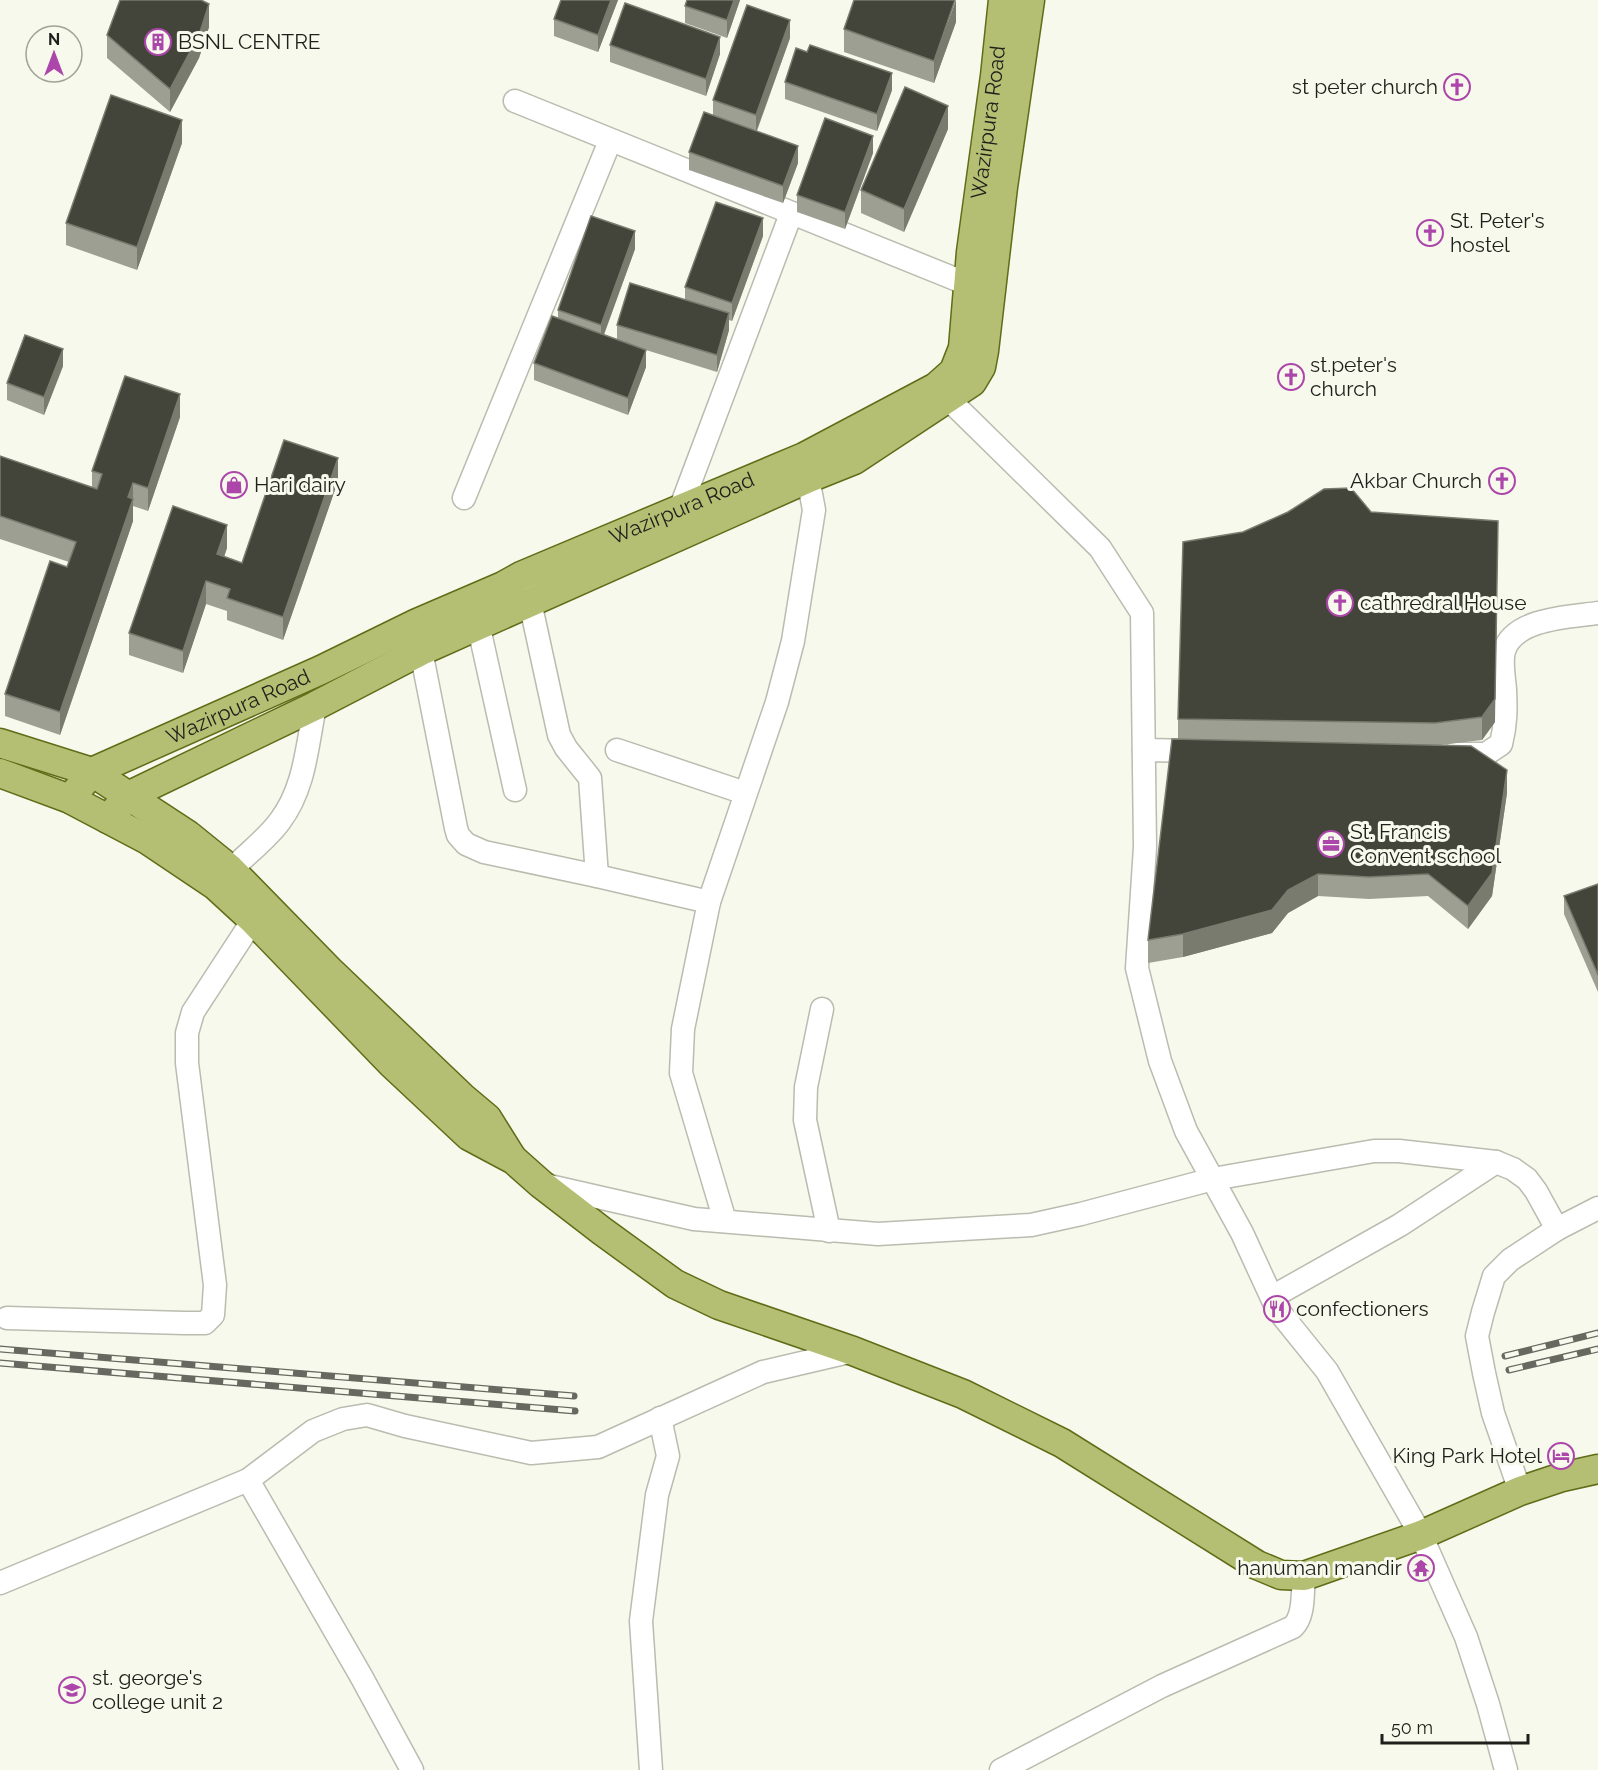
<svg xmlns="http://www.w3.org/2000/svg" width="1598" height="1770" font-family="Raleway,sans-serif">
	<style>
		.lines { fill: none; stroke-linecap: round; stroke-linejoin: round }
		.minor-casing { stroke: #b9bcaf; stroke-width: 25 }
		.major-casing { stroke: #606c17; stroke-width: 31 }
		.minor { stroke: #fff; stroke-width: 22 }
		.major { stroke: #b5bf73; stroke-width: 28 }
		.rail-casing { stroke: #676860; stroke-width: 7 }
		.rail { stroke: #f6f9eb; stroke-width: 4.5; stroke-dasharray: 14; stroke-linecap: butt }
		.wall { fill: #9c9f92 }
		.shaded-wall { fill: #797b6f }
		.building { fill: #43453a; stroke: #797b6f; stroke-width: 1.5 }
		.labels { text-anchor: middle; stroke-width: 6; stroke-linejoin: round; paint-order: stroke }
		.poi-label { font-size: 21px; fill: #1f201b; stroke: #f6f9eb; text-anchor: start }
		.street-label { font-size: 21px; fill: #1f201b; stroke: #f6f9eb }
	</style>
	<rect width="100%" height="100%" fill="#f6f9eb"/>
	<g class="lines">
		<defs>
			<g id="minor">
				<path d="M515,101l455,184"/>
				<path d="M936,387l164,161 42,65 3,234 -8,121 23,93 26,70 56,102 35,76 50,62 94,164 45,102 22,67 18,66"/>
				<path d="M464,498l146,-357"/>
				<path d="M680,509l111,-295"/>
				<path d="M525,589l5,13 29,133 7,13 24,30 7,98"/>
				<path d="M475,610l40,180"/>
				<path d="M421,651l35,177 2,7 8,9 18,8 113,24 112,26"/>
				<path d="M617,750l128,43"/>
				<path d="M1144,750l55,1"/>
				<path d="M1454,754h32l15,-10c5,-20 5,-35 4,-55 -1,-11 -4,-27 -1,-38 10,-33 66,-34 94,-38"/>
				<path d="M221,881c17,-21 44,-39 59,-60 25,-33 27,-75 35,-115"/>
				<path d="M822,1009l-16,78 -1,33 24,111"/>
				<path d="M545,1185l149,34 184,15 153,-9 50,-11 132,-35 161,-28h25l97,11 17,7 14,10 9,12 21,38"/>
				<path d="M725,1221l-44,-148 2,-44 26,-127 68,-200 16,-61 21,-131 -9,-48"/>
				<path d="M1272,1297l128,-72 96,-63"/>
				<path d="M7,1318l177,5h21l8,-8 2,-30 -28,-222v-30l6,-21 60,-92"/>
				<path d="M248,1480l113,196 51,94"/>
				<path d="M1520,1491l-27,-78 -9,-40 -7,-37 6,-24 11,-36 16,-16 47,-31 41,-21"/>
				<path d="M0,1583l248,-103 65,-49 30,-12 24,-4 38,11 126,27 67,-6 165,-75 90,-21"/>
				<path d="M651,1770l-10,-149 16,-126 11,-39 -8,-38"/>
				<path d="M1001,1770l161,-84 131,-59c12,-12 9,-35 11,-51"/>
			</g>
			<g id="major">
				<path d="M0,743l92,29 96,63 42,34 102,104 130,124 25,21 25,40"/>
				<path d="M0,773l70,26 76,40 70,47 37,34 139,144 77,72 45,24 27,24 61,47 73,53 44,21 134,46 110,43 99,49 195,122 24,10 23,1 117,-41 99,-44 42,-14 36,-8"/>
				<path id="s1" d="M70,799l22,-27 229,-102 96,-47 86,-37 18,-10 283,-119 132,-70 18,-16 9,-23 8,-96 24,-176 8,-76"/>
				<path d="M108,819l20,-23 187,-90 106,-55 388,-173 45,-18 118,-78 9,-15 3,-16 19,-164 27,-187"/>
			</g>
		</defs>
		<use href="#minor" class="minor-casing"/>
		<use href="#major" class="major-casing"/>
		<use href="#minor" class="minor"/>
		<use href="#major" class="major"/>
		<defs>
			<g id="rail">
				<path d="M0,1349l574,47"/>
				<path d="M1505,1356l93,-23"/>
				<path d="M0,1363l575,48"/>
				<path d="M1509,1370l89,-21"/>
			</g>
		</defs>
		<use href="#rail" class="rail-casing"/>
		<use href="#rail" class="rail"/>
	</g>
	<g class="wall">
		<path d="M618,0l-20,52 -44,-16v-17z"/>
		<path d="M687,0h53l-13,38 -42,-15v-17z"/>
		<path d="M956,22l-22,61 -90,-31v-23z"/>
		<path d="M209,27l-10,31 -29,54 -63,-54v-23z"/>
		<path d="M790,38l-33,93 41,32 -15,40 -94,-33v-18l24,-37v-15z"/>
		<path d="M610,45l110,9 -14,42 -96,-34z"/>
		<path d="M807,52l85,38 -15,41 -92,-32v-17z"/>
		<path d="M948,129l-44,103 -43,-19v-23z"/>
		<path d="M182,143l-45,127 -71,-25v-22z"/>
		<path d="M873,153l-28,76 -48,-17v-17z"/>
		<path d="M763,236l-31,85 -3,-1v10l-12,42 -71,-22v17l-18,48 -94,-35v-17l24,-45v-8l77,-61 -31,86 13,5v-15l68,-25v-13z"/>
		<path d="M63,366l-19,49 -37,-15v-17z"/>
		<path d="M180,417l-32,94 -15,-5v15l-73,214 -55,-19v-22l64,-132 -69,-23v-83l92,31v-16z"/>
		<path d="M338,481l-55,159 -56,-20v-9l-21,-7 -23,69 -54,-18v-22l98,-85 -3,9 18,6z"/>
		<path d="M1371,512l124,210 -13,18 -41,5 66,48 -15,103 -24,33 -40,-33 -59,3 -51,-3 -30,17 -16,20 -89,24 -35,6v-23l30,-201v-20z"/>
		<path d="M1598,884v108l-34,-78v-18z"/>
	</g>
	<g class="shaded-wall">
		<path d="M611,0h7l-20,52v-17z"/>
		<path d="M734,0h6l-13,38v-18z"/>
		<path d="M956,0v22l-22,61v-22z"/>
		<path d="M209,4v23l-10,31 -29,54v-23z"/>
		<path d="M790,20v18l-34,94v-17z"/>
		<path d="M720,37v17l-14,42v-17z"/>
		<path d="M892,73v17l-15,41v-17z"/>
		<path d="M948,106v23l-44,103v-23z"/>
		<path d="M182,120v23l-45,127v-23z"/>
		<path d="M873,136v17l-28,76v-17z"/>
		<path d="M798,146v17l-15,40v-17z"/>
		<path d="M763,218v18l-31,85v-18z"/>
		<path d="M635,231v18l-34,93v-17z"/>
		<path d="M729,313v17l-12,42v-17z"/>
		<path d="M63,349v17l-19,49v-18z"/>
		<path d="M646,350v17l-18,48v-17z"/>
		<path d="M180,394v23l-32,94v-23z"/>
		<path d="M338,458v23l-55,159v-23z"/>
		<path d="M133,483v38l-73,214v-23z"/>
		<path d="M1498,521l-3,201 -13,18v-23z"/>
		<path d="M227,525v23l-10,29v-23z"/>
		<path d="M206,581v23l-23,69v-22z"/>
		<path d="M1507,770v23l-15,103 -24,33v-23z"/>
		<path d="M1318,874v22l-30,17 -16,20 -89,24v-23l105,-44z"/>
	</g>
	<g class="building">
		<path d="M120,0h81l8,4 -10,31 -29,54 -63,-54z"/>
		<path d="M561,0h50l-13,35 -44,-16z"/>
		<path d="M687,0h47l-7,20 -42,-14z"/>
		<path d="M854,0h101l-21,61 -90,-32z"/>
		<path d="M625,3l95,34 -14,42 -96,-34z"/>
		<path d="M747,5l43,15 -34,95 -43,-15z"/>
		<path d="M810,45l82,28 -15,41 -92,-32 11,-34 11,4z"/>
		<path d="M905,87l43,19 -44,103 -43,-19z"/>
		<path d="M111,95l71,25 -45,127 -71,-24z"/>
		<path d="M704,112l94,34 -15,40 -94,-34z"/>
		<path d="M825,118l48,18 -28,76 -48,-17z"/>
		<path d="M716,202l47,16 -31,85 -47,-16z"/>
		<path d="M591,216l44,15 -34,94 -43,-15z"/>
		<path d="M630,283l99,30 -12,42 -100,-30z"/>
		<path d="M552,316l94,34 -18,48 -94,-35z"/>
		<path d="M25,335l38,14 -19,48 -37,-14z"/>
		<path d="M125,376l55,18 -32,94 -15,-5 -5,14 5,2 -73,213 -55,-18 45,-133 17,6 9,-25 -76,-26v-60l97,33 5,-15 -10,-3z"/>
		<path d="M284,440l54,18 -55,159 -56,-19 3,-9 -24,-8 -23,70 -54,-18 44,-127 54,19 -10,29 25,9z"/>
		<path d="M1351,488l20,24 127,9 -3,178 -13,18 -47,6 -257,-4 5,-177 60,-10 45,-20 36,-23z"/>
		<path d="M1172,739l299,7 36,24 -15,103 -24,33 -40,-32 -59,3 -51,-3 -30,16 -16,20 -89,24 -35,6z"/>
		<path d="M1598,884v91l-34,-79z"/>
	</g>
	<defs>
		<symbol id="building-ring" viewBox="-11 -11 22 22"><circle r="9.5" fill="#f6f9eb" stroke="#ac46ab" stroke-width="1.5"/><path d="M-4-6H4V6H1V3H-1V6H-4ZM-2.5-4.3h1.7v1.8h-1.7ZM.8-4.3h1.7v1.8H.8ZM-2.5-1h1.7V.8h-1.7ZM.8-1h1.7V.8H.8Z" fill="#ac46ab"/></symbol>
		<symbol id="church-ring" viewBox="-11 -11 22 22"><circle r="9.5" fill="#f6f9eb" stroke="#ac46ab" stroke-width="1.5"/><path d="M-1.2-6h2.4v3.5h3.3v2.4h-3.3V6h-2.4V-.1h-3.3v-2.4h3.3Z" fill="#ac46ab"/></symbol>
		<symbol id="shop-ring" viewBox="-11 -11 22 22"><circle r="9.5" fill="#f6f9eb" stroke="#ac46ab" stroke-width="1.5"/><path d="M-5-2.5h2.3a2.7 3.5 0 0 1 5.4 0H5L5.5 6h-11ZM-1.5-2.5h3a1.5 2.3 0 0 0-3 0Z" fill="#ac46ab"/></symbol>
		<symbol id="office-ring" viewBox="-11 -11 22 22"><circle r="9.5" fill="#f6f9eb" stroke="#ac46ab" stroke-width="1.5"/><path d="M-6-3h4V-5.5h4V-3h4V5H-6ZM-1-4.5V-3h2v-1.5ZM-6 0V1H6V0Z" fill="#ac46ab"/></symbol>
		<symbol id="restaurant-ring" viewBox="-11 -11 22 22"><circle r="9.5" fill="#f6f9eb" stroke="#ac46ab" stroke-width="1.5"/><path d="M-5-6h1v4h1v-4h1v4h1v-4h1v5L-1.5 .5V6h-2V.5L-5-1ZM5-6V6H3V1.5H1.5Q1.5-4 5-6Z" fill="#ac46ab"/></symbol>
		<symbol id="hotel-ring" viewBox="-11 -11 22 22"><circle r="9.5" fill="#f6f9eb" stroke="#ac46ab" stroke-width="1.5"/><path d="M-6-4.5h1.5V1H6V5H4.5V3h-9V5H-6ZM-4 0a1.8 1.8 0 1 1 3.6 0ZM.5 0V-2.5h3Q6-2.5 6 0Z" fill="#ac46ab"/></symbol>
		<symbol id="temple-ring" viewBox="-11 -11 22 22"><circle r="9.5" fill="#f6f9eb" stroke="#ac46ab" stroke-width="1.5"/><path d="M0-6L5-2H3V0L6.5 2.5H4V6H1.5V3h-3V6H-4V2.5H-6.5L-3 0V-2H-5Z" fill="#ac46ab"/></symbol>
		<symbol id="school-ring" viewBox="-11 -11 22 22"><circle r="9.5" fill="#f6f9eb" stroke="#ac46ab" stroke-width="1.5"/><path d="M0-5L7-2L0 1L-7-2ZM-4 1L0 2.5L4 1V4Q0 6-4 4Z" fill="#ac46ab"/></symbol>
	</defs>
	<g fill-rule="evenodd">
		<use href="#building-ring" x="143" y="27" width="30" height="30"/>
		<use href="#church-ring" x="1442" y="72" width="30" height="30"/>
		<use href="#church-ring" x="1415" y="218" width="30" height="30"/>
		<use href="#church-ring" x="1276" y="362" width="30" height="30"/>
		<use href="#church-ring" x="1487" y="466" width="30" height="30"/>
		<use href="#shop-ring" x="219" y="470" width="30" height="30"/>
		<use href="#church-ring" x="1325" y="588" width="30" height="30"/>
		<use href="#office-ring" x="1316" y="829" width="30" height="30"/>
		<use href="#restaurant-ring" x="1262" y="1294" width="30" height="30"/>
		<use href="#hotel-ring" x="1546" y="1441" width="30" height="30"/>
		<use href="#temple-ring" x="1406" y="1553" width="30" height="30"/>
		<use href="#school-ring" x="57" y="1675" width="30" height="30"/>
	</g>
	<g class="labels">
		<g class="poi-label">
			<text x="178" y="49">BSNL CENTRE</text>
			<text x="1438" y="94" text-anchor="end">st peter church</text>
			<text x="1450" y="228">St. Peter's<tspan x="1450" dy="24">hostel</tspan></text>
			<text x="1310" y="372">st.peter's<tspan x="1310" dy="24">church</tspan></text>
			<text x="1482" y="488" text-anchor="end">Akbar Church</text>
			<text x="254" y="492">Hari dairy</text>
			<text x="1360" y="610">cathredral House</text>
			<text x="1350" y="839">St. Francis<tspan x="1350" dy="24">Convent school</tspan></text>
			<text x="1296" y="1316">confectioners</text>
			<text x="1542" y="1463" text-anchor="end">King Park Hotel</text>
			<text x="1402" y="1575" text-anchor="end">hanuman mandir</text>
			<text x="92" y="1685">st. george's<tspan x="92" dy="24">college unit 2</tspan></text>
		</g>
		<g class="street-label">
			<text dy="7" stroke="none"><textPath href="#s1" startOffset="1239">Wazirpura Road</textPath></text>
			<text dy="7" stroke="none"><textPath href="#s1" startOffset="681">Wazirpura Road</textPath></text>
			<text dy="7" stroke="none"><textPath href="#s1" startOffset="195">Wazirpura Road</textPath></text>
		</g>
	</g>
	<g transform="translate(54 54)"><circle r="28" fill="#f6f9eb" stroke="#a0a298" stroke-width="1.5"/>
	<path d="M0-4.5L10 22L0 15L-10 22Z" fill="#ac46ab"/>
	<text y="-9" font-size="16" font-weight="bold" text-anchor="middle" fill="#1f201b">N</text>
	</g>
	<path d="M1382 1734v9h146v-9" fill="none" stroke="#1f201b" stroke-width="3"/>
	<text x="1391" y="1734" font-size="18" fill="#1f201b" stroke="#f6f9eb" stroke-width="4.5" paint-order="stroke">50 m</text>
</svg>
